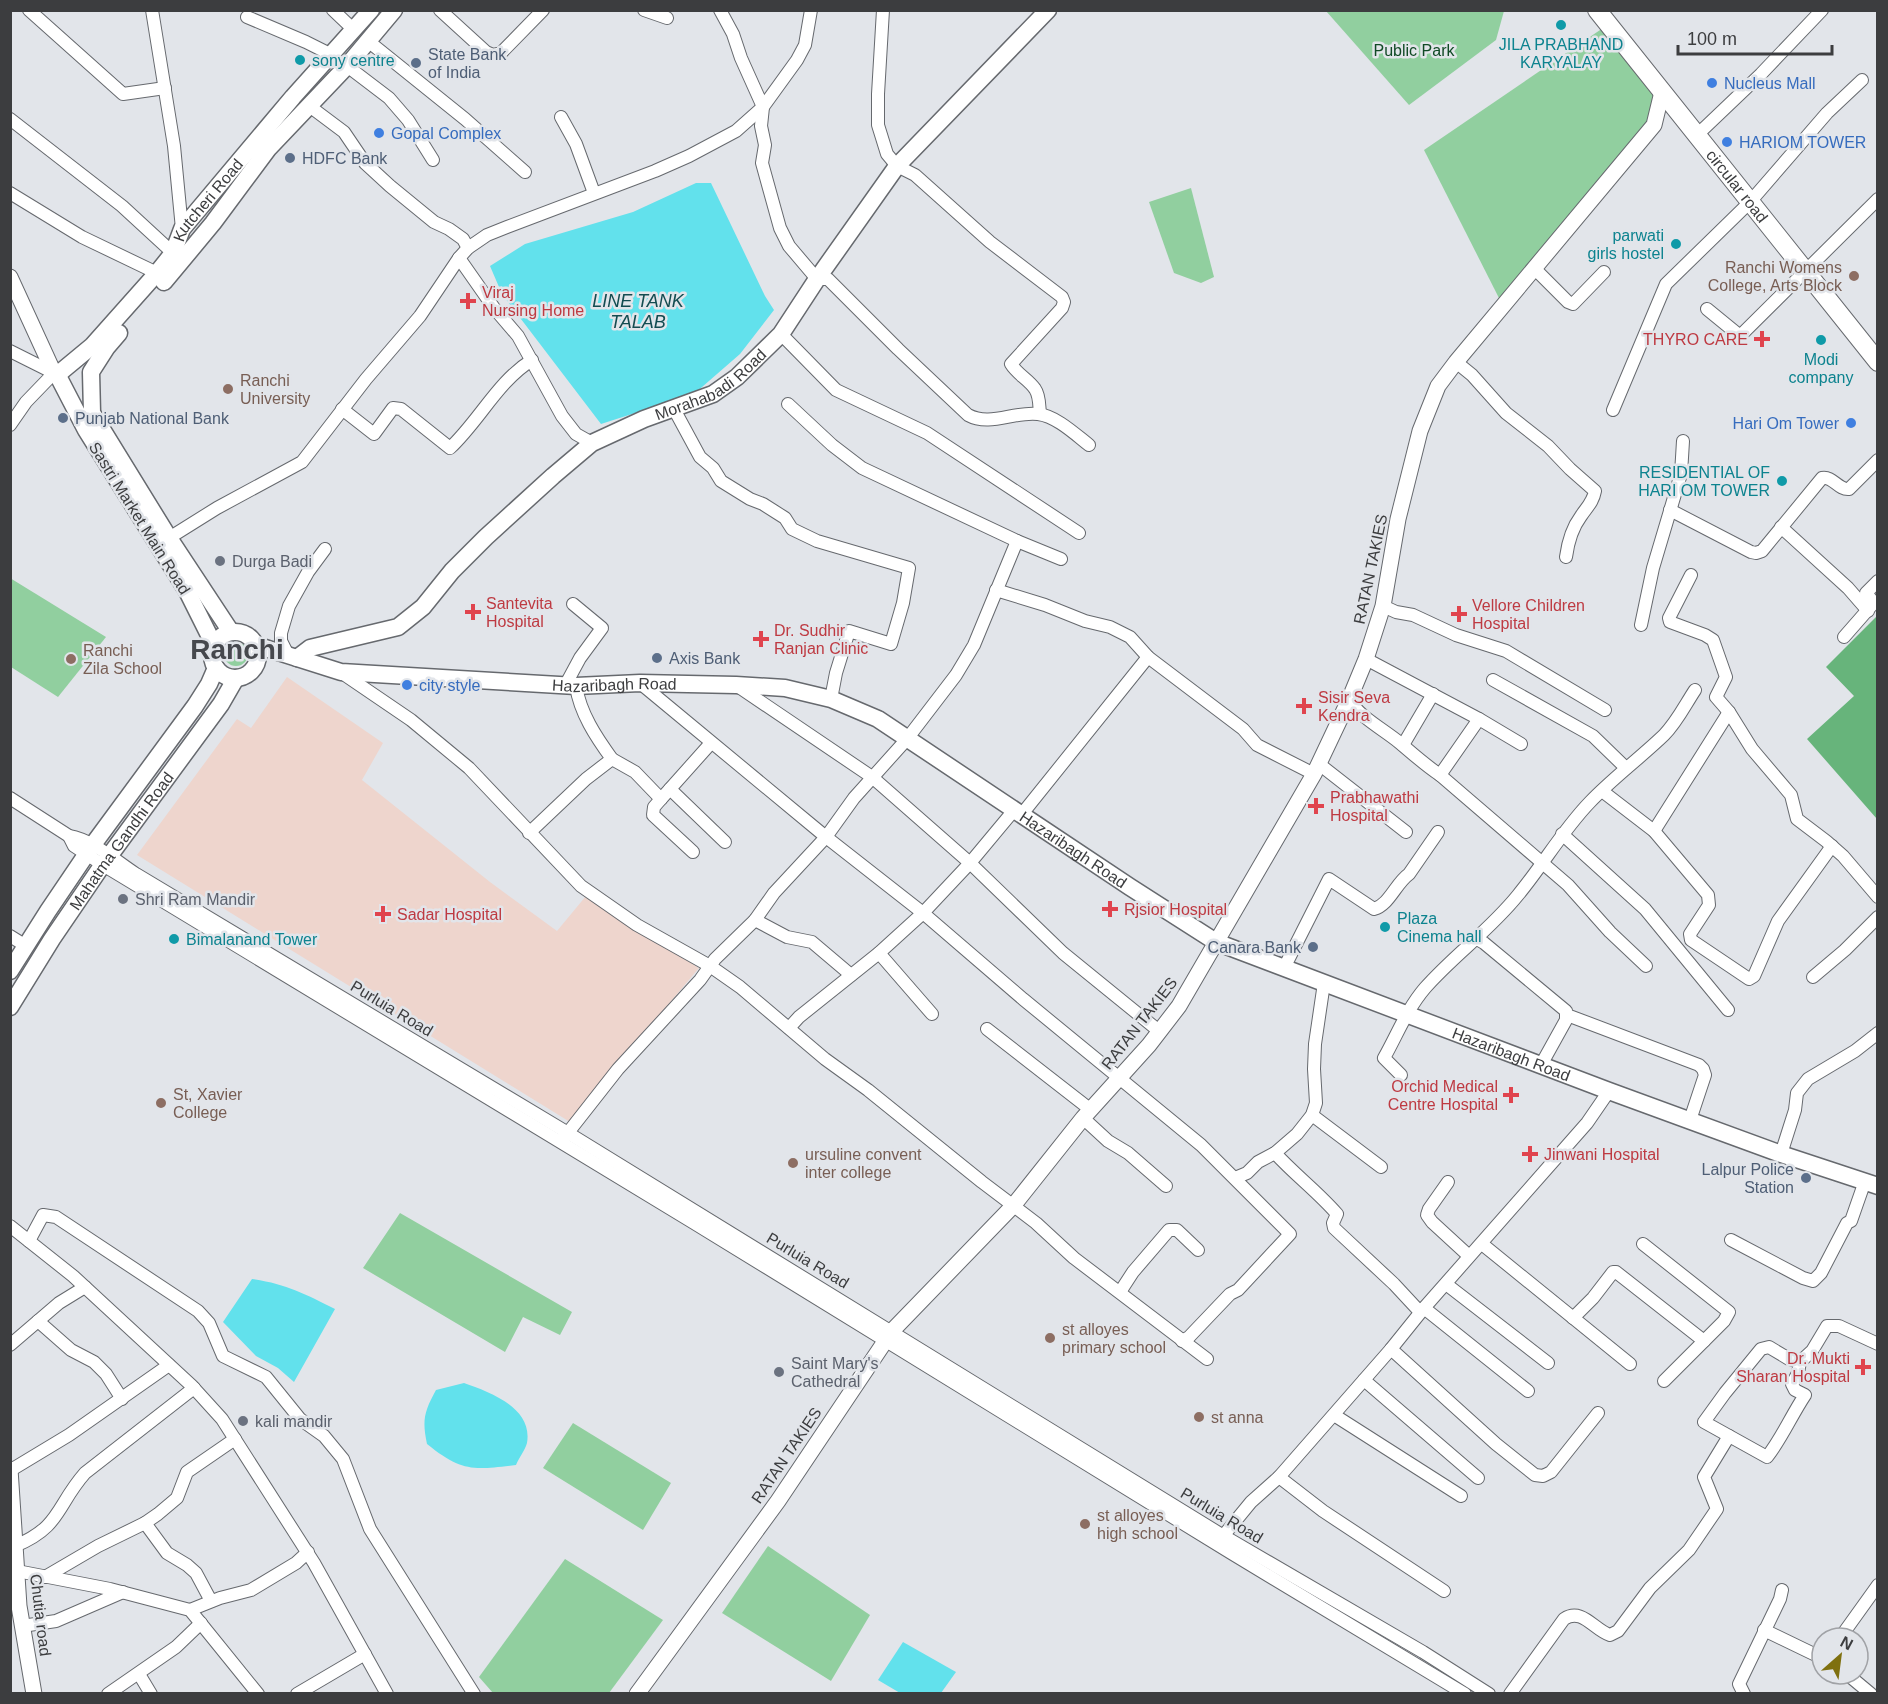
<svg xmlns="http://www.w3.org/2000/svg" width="1888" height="1704" font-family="Helvetica,sans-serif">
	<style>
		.medical { fill: #eed5cd }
		.green { fill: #91cf9f }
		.forest { fill: #67b47b }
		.water { fill: #62e1ec }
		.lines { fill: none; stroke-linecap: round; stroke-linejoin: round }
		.minor-casing { stroke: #66696e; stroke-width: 14 }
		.tertiary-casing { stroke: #66696e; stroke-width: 17 }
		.secondary-casing { stroke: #66696e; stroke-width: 19 }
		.primary-casing { stroke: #66696e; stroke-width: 20 }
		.minor { stroke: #fff; stroke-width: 12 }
		.tertiary { stroke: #fff; stroke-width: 15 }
		.secondary { stroke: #fff; stroke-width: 16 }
		.primary { stroke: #fff; stroke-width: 18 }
		.culture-dot { fill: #0f9aa8; stroke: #e2e5ea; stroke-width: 2 }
		.service-dot { fill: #5c6f8a; stroke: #e2e5ea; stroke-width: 2 }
		.shop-dot { fill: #3f7fe0; stroke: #e2e5ea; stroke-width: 2 }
		.education-dot { fill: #8d6e63; stroke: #e2e5ea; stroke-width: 2 }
		.health-dot { fill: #e0444e; stroke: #e2e5ea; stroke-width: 2 }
		.worship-dot { fill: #6b7280; stroke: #e2e5ea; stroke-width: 2 }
		.labels { text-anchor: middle; stroke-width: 5; stroke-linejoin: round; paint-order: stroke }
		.culture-label { font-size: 16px; fill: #0d838f; stroke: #e2e5ea; text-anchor: start }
		.park-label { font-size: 16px; fill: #104a25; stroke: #e2e5ea }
		.service-label { font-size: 16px; fill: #4e5e75; stroke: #e2e5ea; text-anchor: start }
		.shop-label { font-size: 16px; fill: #366cbe; stroke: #e2e5ea; text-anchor: start }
		.street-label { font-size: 16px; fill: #3c3d3f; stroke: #e2e5ea }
		.education-label { font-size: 16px; fill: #785e54; stroke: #e2e5ea; text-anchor: start }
		.health-label { font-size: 16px; fill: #be3a42; stroke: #e2e5ea; text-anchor: start }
		.worship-label { font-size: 16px; fill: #5b616d; stroke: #e2e5ea; text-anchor: start }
		.water-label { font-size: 18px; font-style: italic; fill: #134c51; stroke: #e2e5ea }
		.town-label { font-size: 28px; font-weight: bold; fill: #46484d; stroke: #e2e5ea }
	</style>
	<rect width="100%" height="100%" fill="#e2e5ea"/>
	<path class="medical" d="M287,677l96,66 -21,37 128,102 67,49 29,-35 113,72 -129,154 -433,-267 100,-136 14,9z"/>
	<g class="green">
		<path d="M1326,11h178l-8,29 -87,65z"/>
		<path d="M1603,28l56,63 -7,28 -151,183 -77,-152z"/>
		<path d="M1191,188l23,89 -13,6 -27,-10 -25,-71z"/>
		<path d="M10,578l96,59 -48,60 -47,-30z"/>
		<circle cx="236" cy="654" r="12"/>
		<path d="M400,1213l172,99 -12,23 -37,-18 -18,35 -142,-84z"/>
		<path d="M573,1423l98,60 -28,47 -100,-62z"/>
		<path d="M768,1546l102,69 -39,66 -109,-68z"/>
		<path d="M565,1559l98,61 -54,73h-116l-14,-16z"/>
	</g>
	<path class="forest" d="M1877,616v203l-70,-80 47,-43 -28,-29z"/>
	<g class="water">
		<path d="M696,183h15l54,113 9,14 -34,44 -46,40 -93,30 -99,-130 -12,-28 35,-22 108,-32z"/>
		<path d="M252,1279c34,5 53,15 83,30l-41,73 -16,-14 -22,-12 -33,-34z"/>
		<path d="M464,1383c26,9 69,25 63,60 -2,7 -8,15 -11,22 -44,5 -54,7 -89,-21 -5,-24 -3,-32 9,-54z"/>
		<path d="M903,1642l53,30 -15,21h-41l-22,-13z"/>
	</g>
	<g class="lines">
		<defs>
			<g id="minor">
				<path d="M29,10l94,84 42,-6"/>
				<path d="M152,10l22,136 8,83"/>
				<path d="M333,10l21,20"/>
				<path d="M440,10l46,42 7,3 8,-2 42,-43"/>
				<path d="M644,10l23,8"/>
				<path d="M720,10l13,24 8,24 22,49 -2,19 4,19 -3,18 18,65 9,18 28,33h11l70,70 70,66c22,12 46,-4 70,-1 18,2 37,20 51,31"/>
				<path d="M883,10l-5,84v31l9,29 10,12 18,9 75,67 72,55 2,5 -2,6 -51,56c6,10 18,16 24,25 5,7 4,17 5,25"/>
				<path d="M247,17l59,25 26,13"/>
				<path d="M368,41l97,78 60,53"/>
				<path d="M347,66l42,32 19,22 25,40"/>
				<path d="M308,105l36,27 21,31 25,23 44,36 15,7 14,10 5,9"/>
				<path d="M561,117l15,27 18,49"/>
				<path d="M10,119l112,87 51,47"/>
				<path d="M1697,135l64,-61 61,-64"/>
				<path d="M10,193l72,44 75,36"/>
				<path d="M459,258l35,50 24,28 44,80 14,18 16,9"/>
				<path d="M1534,268l34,34 5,2 31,-32"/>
				<path d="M1707,309l33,27 138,-137"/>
				<path d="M781,334l55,56 91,43 152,100"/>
				<path d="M10,351l44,22 -28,29 -16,23"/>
				<path d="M1456,362l16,13 34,38 42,33 22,23 25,22c-2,11 -8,16 -14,25 -9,12 -13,26 -15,41"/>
				<path d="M788,404l44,41 30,23 155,73 44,18"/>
				<path d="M342,409l32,25 19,-26 8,1 49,39c29,-27 48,-67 82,-88"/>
				<path d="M674,409l26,48 13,11 8,13 29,18 13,5 22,14 7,11 25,12 92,27 -6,35 -12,41 -42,-13 -13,42 -5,26"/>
				<path d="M1613,410l53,-126 84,-82 77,-89 35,-33"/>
				<path d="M1670,510l81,42 5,1 6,-2 60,-73c11,-2 16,12 27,11l29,-29"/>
				<path d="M1781,527l67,61 20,23"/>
				<path d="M169,538l48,-30 85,-46 64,-83 54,-63 39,-58 9,-10 19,-13 20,-8 148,-56 34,-15 47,-25 27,-24 34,-47 8,-15 6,-35"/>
				<path d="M1691,575l-22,43 1,4 35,13 8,5 13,37 -10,20 13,15 23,37 39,46 6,24 29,22 17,15 35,41"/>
				<path d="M996,590l49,15 40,16 25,6 20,10 18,20 95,72 14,16 57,29"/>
				<path d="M1383,606l13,6 17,3 43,20 50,16 99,59"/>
				<path d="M1641,625l12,-57 28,-94 2,-33"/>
				<path d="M1844,637l28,-32 -1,-6 -5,-6 12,-12"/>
				<path d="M288,655l-7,-14v-8l8,-27 19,-34 17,-23"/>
				<path d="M1366,659l113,60 42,25"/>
				<path d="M342,673l69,47 58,48 112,118 56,39 73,41 30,21 85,72 43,31 114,92 54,41 38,35 133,101"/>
				<path d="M1493,680l100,56 33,32"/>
				<path d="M640,683l186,154 97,76 100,86 178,146 89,89 -52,56 -8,4 -41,43 -7,4"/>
				<path d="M566,684l14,-26 22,-30 -29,-24"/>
				<path d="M736,685l136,92 98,86 93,90 96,78"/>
				<path d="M1349,700c12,18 34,29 51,43 13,11 25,22 40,32l128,110 42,47 36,34"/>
				<path d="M1403,745l30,-51"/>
				<path d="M612,759l23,13 26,27 50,-56"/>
				<path d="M1319,764l87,68"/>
				<path d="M1440,775l39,-56"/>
				<path d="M670,789l55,53"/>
				<path d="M1602,791l52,40 54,64 1,10 -19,29 1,6 58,39 5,-3 24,-55 54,-75"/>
				<path d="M10,798l59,38c24,4 47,25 67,38l432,259 654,402 201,117 66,42"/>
				<path d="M661,799l-7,8 -1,8 40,37"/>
				<path d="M1022,814l126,-157"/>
				<path d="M1654,831l75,-119"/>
				<path d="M529,833l57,-54 26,-20c-16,-22 -32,-46 -36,-73"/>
				<path d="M1562,834l83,75 83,101"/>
				<path d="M69,836l5,10 29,19 591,358 537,330 234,141"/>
				<path d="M755,920l32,17 25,5 39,33"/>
				<path d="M10,936l16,10"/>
				<path d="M1477,939l7,4 82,68v9l-25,45"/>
				<path d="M879,953l53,61"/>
				<path d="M1284,968l45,-89 45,30c15,-4 22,-26 35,-35l29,-42"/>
				<path d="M1813,977l32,-27 33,-33"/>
				<path d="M1567,1015l132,50 4,4 2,6 -15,45"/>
				<path d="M789,1028l10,-11 80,-64 44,-40 47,-50 45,-54"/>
				<path d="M987,1029l104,81"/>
				<path d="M1401,1075l-17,-17c13,-23 23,-49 41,-70 29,-33 65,-58 93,-93 25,-30 44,-64 72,-93 23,-24 50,-44 74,-67 13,-13 21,-30 31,-45"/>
				<path d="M1312,1115l69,52"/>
				<path d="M1083,1118l25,23 20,12 38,33"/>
				<path d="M563,1139l55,-70 82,-89 15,-21 40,-39 19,-27 52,-56 28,-39 53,-59 49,-64 18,-30 43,-104"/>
				<path d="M1275,1153c20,22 43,39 62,61l-4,9 1,5 60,56 26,28"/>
				<path d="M1781,1154l14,-44 2,-17 11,-14 47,-28 23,-18"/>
				<path d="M1235,1178l12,-5 11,-11 17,-9 22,-19 15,-19 4,-12 -2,-34 1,-25 9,-61"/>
				<path d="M1448,1182l-19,27 -2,6 5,7 37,34"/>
				<path d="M10,1226l63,50 119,110 30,33 92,144 73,131"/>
				<path d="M1731,1240l72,38 10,3 8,-8 26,-50 4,-2 14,-40"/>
				<path d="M29,1241l14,-26 13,2 142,94 11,12 14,33 43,21 34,42 24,17 19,23 27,70 104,165"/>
				<path d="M1482,1244l148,120"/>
				<path d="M1643,1244l86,68 -5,9 -60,60"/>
				<path d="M1446,1284l102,79"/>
				<path d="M1120,1292l13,-20 36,-42h8l21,20"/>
				<path d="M1424,1308l104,83"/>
				<path d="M1573,1318l20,-20 20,-26h3l88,69"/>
				<path d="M38,1321l33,29 23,12 12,12 16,25"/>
				<path d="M10,1345l49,-42 26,-16"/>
				<path d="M1391,1349l105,95 39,31 8,1 8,-4 47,-59"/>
				<path d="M1800,1362l-2,11 -6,11 3,6 10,5c-14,21 -23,43 -38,62l-63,-35 21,-29 36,-44 8,-2 20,12 11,3 12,-11 15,-25h12l39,18"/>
				<path d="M1364,1380l114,98"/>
				<path d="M1334,1415l127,81"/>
				<path d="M11,1470l58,-35 100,-70"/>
				<path d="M1279,1477l44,34 121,80"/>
				<path d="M145,1523l22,30 20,12 9,8 15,28"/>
				<path d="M1219,1541l32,-39 28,-25 112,-128 33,-41 163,-185 22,-32"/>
				<path d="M15,1546c46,-19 41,-40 70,-73l109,-85"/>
				<path d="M17,1571l93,18 80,21 68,84"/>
				<path d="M45,1577l53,-31 47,-23 13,-9 19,-16 10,-26 48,-33"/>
				<path d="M190,1610l30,-12 31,-8 45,-27 12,-11"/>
				<path d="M22,1626l34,-5 67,-29"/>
				<path d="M1764,1630l58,28"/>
				<path d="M1840,1638l38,-53"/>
				<path d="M139,1674l12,20"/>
				<path d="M1847,1674l24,20"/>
				<path d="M108,1694l68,-47 25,-24"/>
				<path d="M297,1694l68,-40"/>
				<path d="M1510,1694l54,-75c18,-12 30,11 46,16l8,-4 32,-43 39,-38 28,-41 -13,-32 25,-41"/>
				<path d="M1744,1694l-5,-10 41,-85 2,-9"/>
			</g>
			<g id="tertiary">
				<path d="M10,277l44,96 5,2"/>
				<path d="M10,1469l9,137 15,88"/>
				<path d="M637,1694l141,-193 114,-170 121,-125 70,-88 66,-73 30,-39 135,-232 35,-74 17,-41 17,-53 15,-87 22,-88 18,-45 18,-24 198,-237 8,-33"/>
			</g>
			<g id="secondary">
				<path d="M164,282l49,-59 55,-74 79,-83 47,-56"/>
				<path d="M119,333l-12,14 -16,25 1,41 77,125 62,94"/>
				<circle cx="235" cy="655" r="23"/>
				<path id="s1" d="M214,645l-27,-54 -101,-161 -28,-54 5,-6 29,-24 65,-73 16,-20 9,-24 111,-132 78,-87"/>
				<path id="s2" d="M256,645l85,27 235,14 64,-3 96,2 49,3 46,11 47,20 252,168 86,55 393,149 172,63 97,32"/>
				<path id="s3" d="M297,658l13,-10 88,-21 25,-20 29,-36 34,-34 67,-61 39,-33 52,-24 69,-25 24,-17 44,-43 36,-55 80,-113 151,-156"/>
				<path d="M10,971l38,-60 44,-65 103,-140 14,-22 7,-16"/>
				<path id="s4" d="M10,1007l42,-68 47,-69 122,-166 15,-26"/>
			</g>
			<g id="primary">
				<path id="s5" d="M1597,10l281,352"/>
			</g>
		</defs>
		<use href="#minor" class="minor-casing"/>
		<use href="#tertiary" class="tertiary-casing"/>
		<use href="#secondary" class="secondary-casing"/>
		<use href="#primary" class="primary-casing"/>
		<use href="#minor" class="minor"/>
		<use href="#tertiary" class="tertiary"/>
		<use href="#secondary" class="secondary"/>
		<use href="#primary" class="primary"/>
	</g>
	<g class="culture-dot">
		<circle cx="1561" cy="25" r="6"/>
		<circle cx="300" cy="60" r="6"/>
		<circle cx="1676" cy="244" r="6"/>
		<circle cx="1821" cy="340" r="6"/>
		<circle cx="1782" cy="481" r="6"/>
		<circle cx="1385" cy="927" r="6"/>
		<circle cx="174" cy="939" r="6"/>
	</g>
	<g class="service-dot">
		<circle cx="416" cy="63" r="6"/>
		<circle cx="290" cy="158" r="6"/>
		<circle cx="63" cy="418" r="6"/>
		<circle cx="657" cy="658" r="6"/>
		<circle cx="1313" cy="947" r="6"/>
		<circle cx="1806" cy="1178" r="6"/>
	</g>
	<g class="shop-dot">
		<circle cx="1712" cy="83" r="6"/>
		<circle cx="379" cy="133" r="6"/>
		<circle cx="1727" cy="142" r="6"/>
		<circle cx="1851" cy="423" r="6"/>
		<circle cx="407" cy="685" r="6"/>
	</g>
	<g class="education-dot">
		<circle cx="1854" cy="276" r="6"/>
		<circle cx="228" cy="389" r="6"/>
		<circle cx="71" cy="659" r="6"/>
		<circle cx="161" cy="1103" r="6"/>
		<circle cx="793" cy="1163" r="6"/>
		<circle cx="1050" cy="1338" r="6"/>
		<circle cx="1199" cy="1417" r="6"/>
		<circle cx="1085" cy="1524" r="6"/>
	</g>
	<g class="health-dot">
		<path d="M465 292h6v6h6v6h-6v6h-6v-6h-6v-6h6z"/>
		<path d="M1759 330h6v6h6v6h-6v6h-6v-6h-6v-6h6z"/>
		<path d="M470 603h6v6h6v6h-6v6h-6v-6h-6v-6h6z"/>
		<path d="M1456 605h6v6h6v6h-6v6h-6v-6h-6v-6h6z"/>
		<path d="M758 630h6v6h6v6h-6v6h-6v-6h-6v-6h6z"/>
		<path d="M1301 697h6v6h6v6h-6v6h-6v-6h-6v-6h6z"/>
		<path d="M1313 797h6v6h6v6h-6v6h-6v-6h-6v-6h6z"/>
		<path d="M1107 900h6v6h6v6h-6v6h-6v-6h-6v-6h6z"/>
		<path d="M380 905h6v6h6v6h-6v6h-6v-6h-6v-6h6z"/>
		<path d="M1508 1086h6v6h6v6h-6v6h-6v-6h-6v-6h6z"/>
		<path d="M1527 1145h6v6h6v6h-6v6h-6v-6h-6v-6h6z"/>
		<path d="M1860 1358h6v6h6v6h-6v6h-6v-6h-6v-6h6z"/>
	</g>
	<g class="worship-dot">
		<circle cx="220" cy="561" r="6"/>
		<circle cx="123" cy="899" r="6"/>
		<circle cx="779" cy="1372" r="6"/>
		<circle cx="243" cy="1421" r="6"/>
	</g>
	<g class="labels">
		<g class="culture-label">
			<text x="1561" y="50" text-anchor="middle">JILA PRABHAND<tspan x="1561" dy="18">KARYALAY</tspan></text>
			<text x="312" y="66">sony centre</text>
			<text x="1664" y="241" text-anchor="end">parwati<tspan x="1664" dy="18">girls hostel</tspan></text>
			<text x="1821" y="365" text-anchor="middle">Modi<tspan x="1821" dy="18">company</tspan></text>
			<text x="1770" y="478" text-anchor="end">RESIDENTIAL OF<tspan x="1770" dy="18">HARI OM TOWER</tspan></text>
			<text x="1397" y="924">Plaza<tspan x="1397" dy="18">Cinema hall</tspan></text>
			<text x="186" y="945">Bimalanand Tower</text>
		</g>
		<g class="park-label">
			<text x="1414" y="56">Public Park</text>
		</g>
		<g class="service-label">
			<text x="428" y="60">State Bank<tspan x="428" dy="18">of India</tspan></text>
			<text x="302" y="164">HDFC Bank</text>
			<text x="75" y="424">Punjab National Bank</text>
			<text x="669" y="664">Axis Bank</text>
			<text x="1301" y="953" text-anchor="end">Canara Bank</text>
			<text x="1794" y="1175" text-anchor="end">Lalpur Police<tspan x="1794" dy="18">Station</tspan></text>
		</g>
		<g class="shop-label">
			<text x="1724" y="89">Nucleus Mall</text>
			<text x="391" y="139">Gopal Complex</text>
			<text x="1739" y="148">HARIOM TOWER</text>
			<text x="1839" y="429" text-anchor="end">Hari Om Tower</text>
			<text x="419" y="691">city style</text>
		</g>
		<g class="street-label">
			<text dy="6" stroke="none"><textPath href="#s5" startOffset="225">circular road</textPath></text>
			<text dy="6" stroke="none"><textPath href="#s1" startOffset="544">Kutcheri Road</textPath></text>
			<text dy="6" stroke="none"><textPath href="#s3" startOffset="508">Morahabadi Road</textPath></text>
			<text transform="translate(140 518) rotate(58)" y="6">Sastri Market Main Road</text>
			<text transform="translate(1370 569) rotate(-78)" y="6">RATAN TAKIES</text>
			<text dy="6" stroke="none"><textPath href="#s2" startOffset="363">Hazaribagh Road</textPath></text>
			<text dy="6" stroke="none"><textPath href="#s4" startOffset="200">Mahatma Gandhi Road</textPath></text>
			<text dy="6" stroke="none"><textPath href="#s2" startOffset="867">Hazaribagh Road</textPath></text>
			<text transform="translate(392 1008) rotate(31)" y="6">Purluia Road</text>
			<text transform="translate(1139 1023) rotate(-52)" y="6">RATAN TAKIES</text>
			<text dy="6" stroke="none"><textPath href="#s2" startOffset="1353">Hazaribagh Road</textPath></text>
			<text transform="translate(808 1260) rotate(31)" y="6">Purluia Road</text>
			<text transform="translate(786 1455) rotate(-56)" y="6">RATAN TAKIES</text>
			<text transform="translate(1222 1515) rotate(31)" y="6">Purluia Road</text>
			<text transform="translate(41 1615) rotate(83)" y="6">Chutia road</text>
		</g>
		<g class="education-label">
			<text x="1842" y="273" text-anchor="end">Ranchi Womens<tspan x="1842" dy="18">College, Arts Block</tspan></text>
			<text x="240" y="386">Ranchi<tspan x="240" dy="18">University</tspan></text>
			<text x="83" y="656">Ranchi<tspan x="83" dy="18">Zila School</tspan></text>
			<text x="173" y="1100">St, Xavier<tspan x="173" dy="18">College</tspan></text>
			<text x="805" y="1160">ursuline convent<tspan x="805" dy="18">inter college</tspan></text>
			<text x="1062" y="1335">st alloyes<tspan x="1062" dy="18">primary school</tspan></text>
			<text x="1211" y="1423">st anna</text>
			<text x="1097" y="1521">st alloyes<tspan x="1097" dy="18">high school</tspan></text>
		</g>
		<g class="health-label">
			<text x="482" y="298">Viraj<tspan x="482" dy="18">Nursing Home</tspan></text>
			<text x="1748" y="345" text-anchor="end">THYRO CARE</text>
			<text x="486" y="609">Santevita<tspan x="486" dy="18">Hospital</tspan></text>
			<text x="1472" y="611">Vellore Children<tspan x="1472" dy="18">Hospital</tspan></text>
			<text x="774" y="636">Dr. Sudhir<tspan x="774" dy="18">Ranjan Clinic</tspan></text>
			<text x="1318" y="703">Sisir Seva<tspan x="1318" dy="18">Kendra</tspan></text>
			<text x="1330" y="803">Prabhawathi<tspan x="1330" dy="18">Hospital</tspan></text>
			<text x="1124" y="915">Rjsior Hospital</text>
			<text x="397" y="920">Sadar Hospital</text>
			<text x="1498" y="1092" text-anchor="end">Orchid Medical<tspan x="1498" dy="18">Centre Hospital</tspan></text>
			<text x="1544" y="1160">Jinwani Hospital</text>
			<text x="1850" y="1364" text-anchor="end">Dr. Mukti<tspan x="1850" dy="18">Sharan Hospital</tspan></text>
		</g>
		<g class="worship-label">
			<text x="232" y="567">Durga Badi</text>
			<text x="135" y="905">Shri Ram Mandir</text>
			<text x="791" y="1369">Saint Mary's<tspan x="791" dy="18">Cathedral</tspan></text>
			<text x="255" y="1427">kali mandir</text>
		</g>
		<g class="water-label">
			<text x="638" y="307">LINE TANK<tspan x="638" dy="21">TALAB</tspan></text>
		</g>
		<g class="town-label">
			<text x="237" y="659">Ranchi</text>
		</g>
	</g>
	<rect width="1888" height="1704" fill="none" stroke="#3c3d3f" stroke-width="24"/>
	<g transform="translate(1840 1656) rotate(28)"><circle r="28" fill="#e2e5ea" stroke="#a0a2a6" stroke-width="1.5"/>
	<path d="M0-4.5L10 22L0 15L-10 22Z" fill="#7f700f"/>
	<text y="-9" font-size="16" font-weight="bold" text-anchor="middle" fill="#3c3d3f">N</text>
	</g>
	<path d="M1678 45v9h154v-9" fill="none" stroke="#3c3d3f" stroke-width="3"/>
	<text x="1687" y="45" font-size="18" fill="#3c3d3f" stroke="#e2e5ea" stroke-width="4.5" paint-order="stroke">100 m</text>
</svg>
